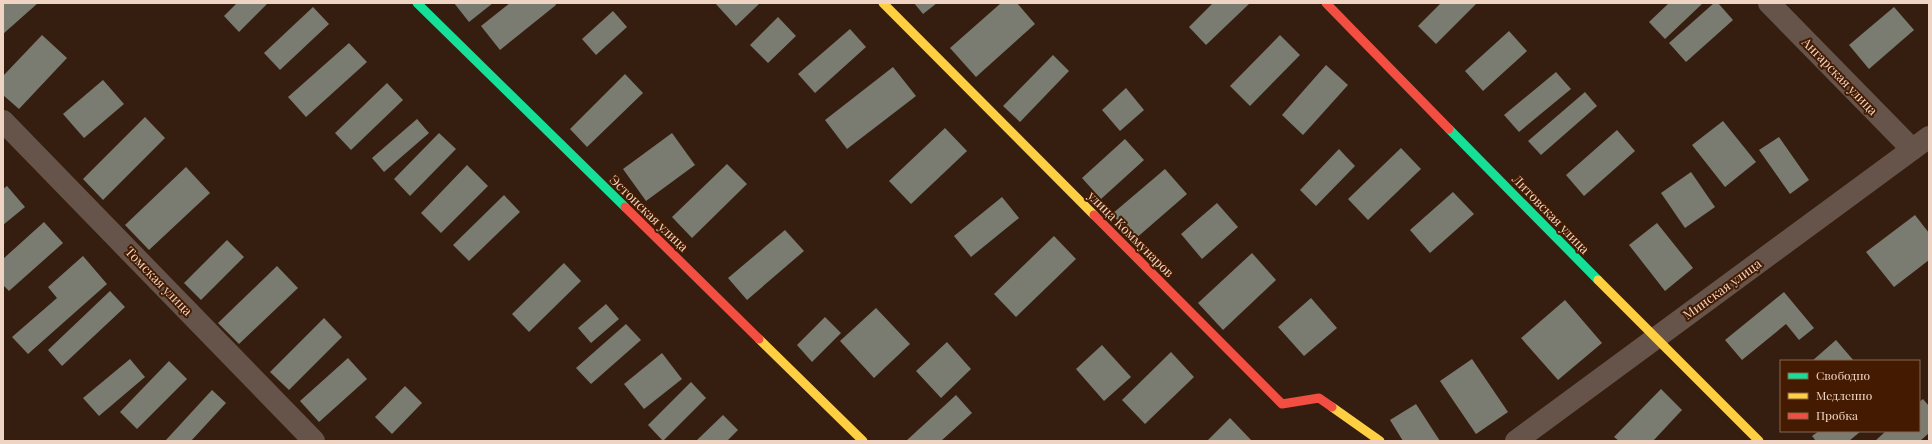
<svg xmlns="http://www.w3.org/2000/svg" width="1932" height="444" font-family="'Playfair Display',serif">
	<style>
		.building { fill: #7a7c71 }
		.lines { fill: none; stroke-linecap: round; stroke-linejoin: round }
		.street { stroke: #66544a; stroke-width: 22 }
		.fast { stroke: #16e098; stroke-width: 9 }
		.slow { stroke: #ffcf43; stroke-width: 9 }
		.jam { stroke: #f24e42; stroke-width: 9 }
		.labels { text-anchor: middle; stroke-width: 4; stroke-linejoin: round; paint-order: stroke }
		.street-label { font-size: 13px; fill: #efd4c4; stroke: #441b00 }
	</style>
	<rect width="100%" height="100%" fill="#351e0f"/>
	<g class="building">
		<path d="M3,3h35l-35,31z"/>
		<path d="M237,3h31l-29,29 -15,-16z"/>
		<path d="M454,3h39l-24,19z"/>
		<path d="M510,3h45l1,2 -56,45 -19,-24z"/>
		<path d="M715,3h45l-24,23z"/>
		<path d="M914,3h23l-14,11z"/>
		<path d="M1001,3h16l18,21 -59,53 -26,-29z"/>
		<path d="M1213,3h37l-44,42 -17,-18z"/>
		<path d="M1441,3h36l-41,41 -18,-18z"/>
		<path d="M1669,3h34l-38,36 -16,-17z"/>
		<path d="M1714,3h4l15,17 -47,42 -17,-19z"/>
		<path d="M313,7l16,17 -49,46 -16,-17z"/>
		<path d="M1894,7l20,23 -45,39 -20,-24z"/>
		<path d="M613,11l14,16 -31,28 -14,-16z"/>
		<path d="M778,17l18,19 -28,27 -18,-18z"/>
		<path d="M850,29l16,18 -51,46 -17,-19z"/>
		<path d="M1509,31l18,20 -44,40 -18,-20z"/>
		<path d="M42,35l25,23 -48,51 -16,-14v-19z"/>
		<path d="M1280,35l20,20 -50,51 -20,-20z"/>
		<path d="M349,43l18,19 -61,55 -18,-20z"/>
		<path d="M1053,55l16,16 -49,51 -17,-16z"/>
		<path d="M1326,65l22,20 -45,50 -21,-20z"/>
		<path d="M893,67l23,29 -69,53 -22,-29z"/>
		<path d="M1556,72l15,17 -52,43 -15,-17z"/>
		<path d="M625,74l18,19 -56,54 -17,-18z"/>
		<path d="M103,80l21,24 -40,34 -21,-24z"/>
		<path d="M387,83l16,17 -52,50 -16,-17z"/>
		<path d="M1126,88l18,22 -24,21 -18,-21z"/>
		<path d="M1585,92l12,14 -56,49 -13,-14z"/>
		<path d="M145,117l20,21 -62,62 -20,-21z"/>
		<path d="M417,119l12,14 -45,39 -12,-14z"/>
		<path d="M1723,121l33,41 -31,25 -33,-42z"/>
		<path d="M945,128l22,23 -56,53 -22,-23z"/>
		<path d="M1617,130l18,21 -51,45 -18,-21z"/>
		<path d="M439,133l17,16 -46,47 -16,-17z"/>
		<path d="M672,133l23,32 -49,36 -23,-32z"/>
		<path d="M1779,137l30,43 -19,14 -31,-44z"/>
		<path d="M1125,139l19,21 -43,39 -19,-21z"/>
		<path d="M1401,148l20,21 -53,51 -20,-21z"/>
		<path d="M1339,149l16,17 -39,40 -16,-16z"/>
		<path d="M727,164l20,20 -55,54 -20,-21z"/>
		<path d="M467,165l21,21 -47,47 -20,-20z"/>
		<path d="M186,167l24,26 -61,57 -24,-25z"/>
		<path d="M1165,169l22,25 -53,46 -22,-26z"/>
		<path d="M1691,172l24,35 -30,21 -24,-35z"/>
		<path d="M7,186l18,21 -22,18v-36z"/>
		<path d="M1453,192l21,22 -44,39 -20,-23z"/>
		<path d="M504,195l16,17 -51,49 -16,-16z"/>
		<path d="M1002,197l17,21 -48,39 -17,-21z"/>
		<path d="M1217,203l21,24 -36,32 -21,-25z"/>
		<path d="M1915,215l14,18v27l-35,27 -28,-35z"/>
		<path d="M44,222l19,21 -54,48 -6,-6v-26z"/>
		<path d="M1657,223l36,45 -28,23 -36,-46z"/>
		<path d="M785,230l19,21 -57,49 -19,-22z"/>
		<path d="M1054,236l22,23 -60,58 -22,-23z"/>
		<path d="M227,240l17,17 -43,43 -17,-17z"/>
		<path d="M1252,253l24,27 -53,50 -25,-27z"/>
		<path d="M83,256l24,28 -79,70 -16,-17 45,-39 -9,-11z"/>
		<path d="M564,263l17,18 -52,51 -17,-18z"/>
		<path d="M277,266l21,22 -59,56 -21,-21z"/>
		<path d="M110,291l15,16 -63,59 -14,-16z"/>
		<path d="M1784,292l30,36 -15,12 -13,-16 -44,36 -17,-20z"/>
		<path d="M1311,298l26,30 -33,28 -26,-29z"/>
		<path d="M1565,300l37,43 -44,37 -37,-42z"/>
		<path d="M606,304l13,15 -28,24 -13,-15z"/>
		<path d="M876,308l34,36 -36,34 -34,-37z"/>
		<path d="M825,317l16,16 -29,29 -15,-17z"/>
		<path d="M324,318l18,19 -53,53 -19,-18z"/>
		<path d="M626,324l15,16 -50,44 -15,-16z"/>
		<path d="M1836,340l18,21h-42z"/>
		<path d="M947,342l24,27 -30,29 -25,-27z"/>
		<path d="M1102,345l29,32 -27,24 -28,-32z"/>
		<path d="M1171,352l23,25 -49,47 -23,-24z"/>
		<path d="M662,353l20,26 -38,30 -20,-25z"/>
		<path d="M348,358l19,21 -48,43 -19,-21z"/>
		<path d="M130,359l15,18 -46,39 -16,-18z"/>
		<path d="M1472,359l36,53 -32,22 -36,-53z"/>
		<path d="M169,361l18,18 -50,50 -17,-17z"/>
		<path d="M691,382l15,16 -43,43 -15,-16z"/>
		<path d="M405,386l17,17 -30,31 -17,-17z"/>
		<path d="M1661,389l21,21 -29,31h-34l-5,-4z"/>
		<path d="M212,390l14,13 -35,38h-23l-2,-1z"/>
		<path d="M956,395l16,18 -31,28h-35z"/>
		<path d="M1923,399l6,7v27l-9,8h-45l11,-10h33v-29z"/>
		<path d="M1416,404l24,37h-37l-13,-21z"/>
		<path d="M723,415l15,15 -11,11h-31z"/>
		<path d="M1230,418l22,23h-45z"/>
		<path d="M1819,431h42l-12,10h-33l-4,-5z"/>
	</g>
	<g class="lines">
		<g class="street">
			<path d="M1769,3l143,146"/>
			<path d="M3,121l311,320"/>
			<path d="M1516,441l413,-304"/>
		</g>
		<g class="fast">
			<path d="M417,3l208,204"/>
			<path d="M1449,129l149,151"/>
		</g>
		<g class="slow">
			<path d="M883,3l211,212"/>
			<path d="M1598,280l161,161"/>
			<path d="M759,339l104,102"/>
			<path d="M1332,407l48,34"/>
		</g>
		<g class="jam">
			<path d="M1326,3l123,126"/>
			<path d="M625,207l134,132"/>
			<path d="M1094,215l188,189 37,-6 13,9"/>
		</g>
	</g>
	<g class="labels">
		<g class="street-label">
			<text transform="translate(1840 76) rotate(46)" y="5">Ангарская улица</text>
			<text transform="translate(649 213) rotate(44)" y="5">Эстонская улица</text>
			<text transform="translate(1551 214) rotate(46)" y="5">Литовская улица</text>
			<text transform="translate(1131 234) rotate(45)" y="5">улица Коммунаров</text>
			<text transform="translate(159 281) rotate(46)" y="5">Томская улица</text>
			<text transform="translate(1722 289) rotate(-36)" y="5">Минская улица</text>
		</g>
	</g>
	<rect width="1932" height="444" fill="none" stroke="#efd4c4" stroke-width="8"/>
	<rect x="1780" y="360" width="140" height="72" fill="#441b00" stroke="#88654e"/>
	<rect x="1788" y="373" width="20" height="6" fill="#16e098" stroke="#88654e"/>
	<text x="1816" y="380" font-size="12" fill="#efd4c4">Свободно</text>
	<rect x="1788" y="393" width="20" height="6" fill="#ffcf43" stroke="#88654e"/>
	<text x="1816" y="400" font-size="12" fill="#efd4c4">Медленно</text>
	<rect x="1788" y="413" width="20" height="6" fill="#f24e42" stroke="#88654e"/>
	<text x="1816" y="420" font-size="12" fill="#efd4c4">Пробка</text>
</svg>
